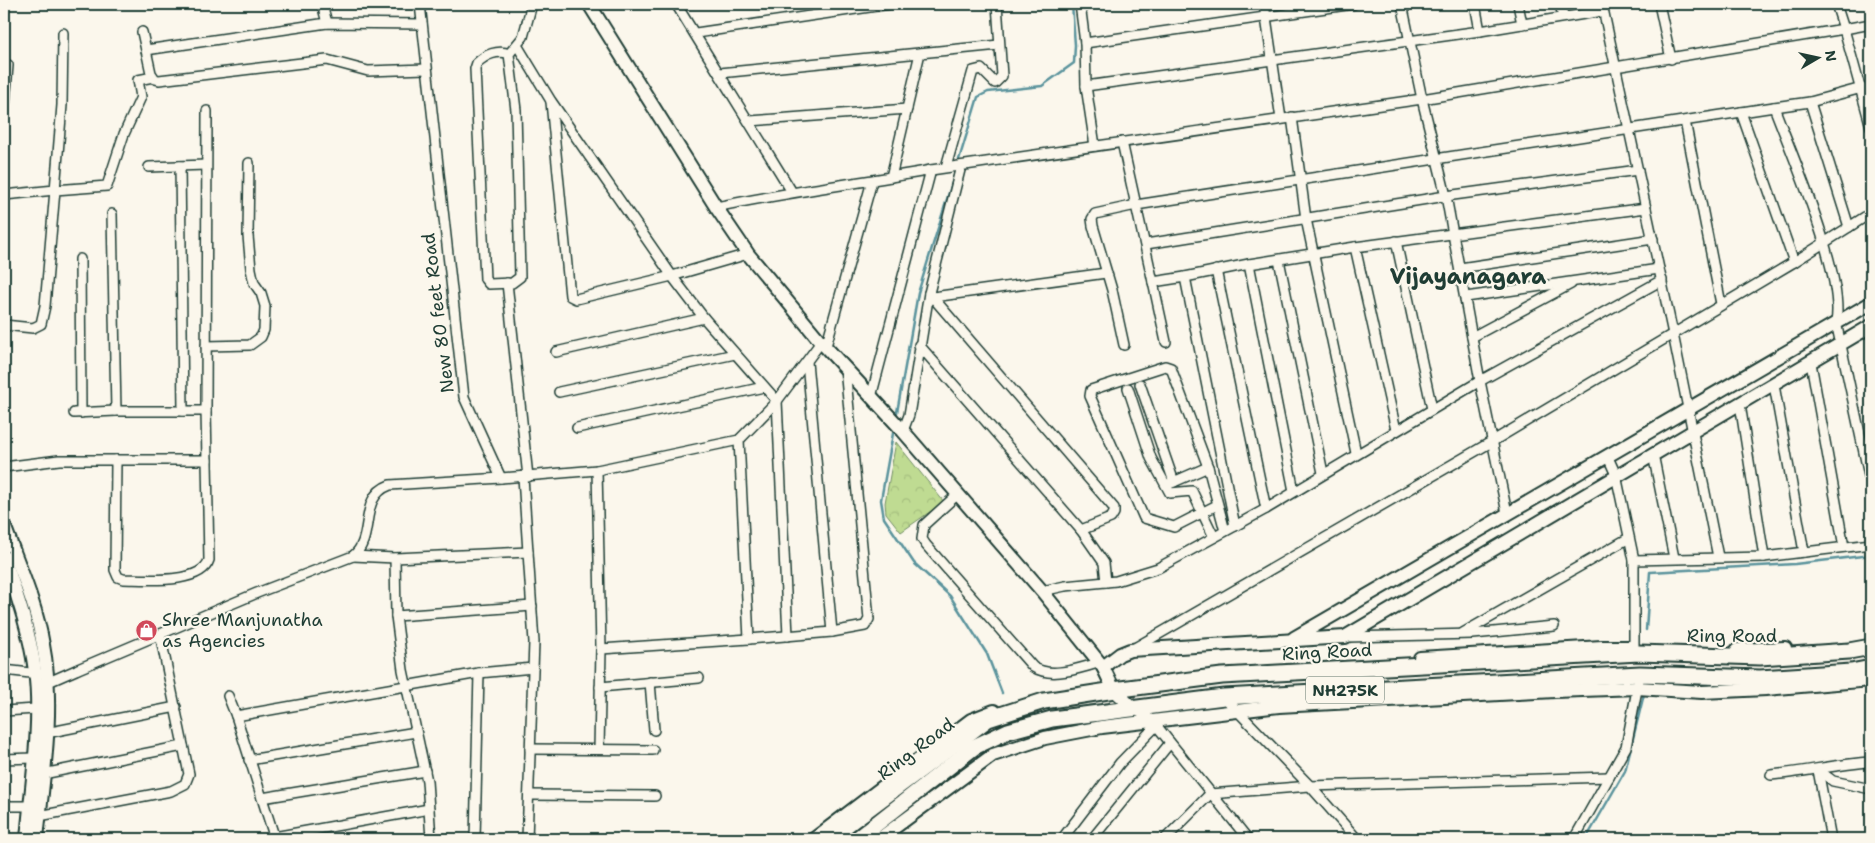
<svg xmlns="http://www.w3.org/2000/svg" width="1875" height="843" font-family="'Shantell Sans',sans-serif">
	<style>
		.park { fill: url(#park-crowns); stroke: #6f8c63 }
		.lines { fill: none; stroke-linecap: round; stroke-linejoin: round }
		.stream { stroke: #5a939c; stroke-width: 2.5 }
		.street-casing { stroke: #1f3d34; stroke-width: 12 }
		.secondary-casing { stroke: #1f3d34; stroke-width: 16 }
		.highway-casing { stroke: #1f3d34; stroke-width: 19 }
		.street { stroke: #fbf7ec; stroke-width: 9 }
		.secondary { stroke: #fbf7ec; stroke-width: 12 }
		.highway { stroke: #fbf7ec; stroke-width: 15 }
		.labels { text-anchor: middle; stroke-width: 4.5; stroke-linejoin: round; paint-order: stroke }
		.shield { fill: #fbf7ec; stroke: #61756b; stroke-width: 1 }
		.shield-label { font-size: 16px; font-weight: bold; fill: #1f3d34 }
		.street-label { font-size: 18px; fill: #1f3d34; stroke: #fbf7ec }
		.poi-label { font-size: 18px; fill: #1f3d34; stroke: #fbf7ec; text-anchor: start }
		.district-label { font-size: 22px; font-weight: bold; fill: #1f3d34; stroke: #fbf7ec }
	</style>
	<defs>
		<pattern id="park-crowns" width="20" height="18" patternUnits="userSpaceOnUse" patternTransform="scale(1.25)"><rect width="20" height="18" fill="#bfdb92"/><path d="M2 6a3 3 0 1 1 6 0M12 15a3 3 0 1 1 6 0" fill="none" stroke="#a4bd7e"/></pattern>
	</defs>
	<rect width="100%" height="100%" fill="#fbf7ec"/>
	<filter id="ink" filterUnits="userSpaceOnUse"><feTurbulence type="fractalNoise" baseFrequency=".02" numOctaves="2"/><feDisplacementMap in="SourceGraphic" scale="10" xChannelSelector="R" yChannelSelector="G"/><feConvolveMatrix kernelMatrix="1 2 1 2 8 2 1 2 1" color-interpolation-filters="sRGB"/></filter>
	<g filter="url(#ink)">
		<path class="park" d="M896,442l48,60 -43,30 -15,-19 -1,-10z"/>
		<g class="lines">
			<g class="stream">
				<path d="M958,163l20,-66 10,-5 54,-6 32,-23 1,-18 -3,-41"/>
				<path d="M896,418l22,-125 37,-120"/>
				<path d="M894,428l-13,72 3,18 30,45 36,33 37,58 15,39"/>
				<path d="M1646,630l4,-58 145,-8 76,-9"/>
				<path d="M1586,839l39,-68 19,-77"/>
			</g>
			<defs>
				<g id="street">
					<path d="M322,4l5,19"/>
					<path d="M676,4l116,188"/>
					<path d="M1080,4l5,39 1,43 9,60"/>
					<path d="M1264,4l17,115"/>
					<path d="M1402,4l20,95 24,97 34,185 27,132"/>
					<path d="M1475,4l5,27"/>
					<path d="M1518,4l4,20"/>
					<path d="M1560,4l3,13"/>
					<path d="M1602,4l71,330 45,223"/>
					<path d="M1659,4l12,55"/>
					<path d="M1871,24l-27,5 27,98"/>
					<path d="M142,32l9,41 4,6 4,1 168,-20 41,11 58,-2"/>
					<path d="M696,33l194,-29"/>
					<path d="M1085,43l269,-39"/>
					<path d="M517,45l34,56 121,175 32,42 73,83 11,235"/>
					<path d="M146,50l181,-27 95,1"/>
					<path d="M509,54c-11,-5 -24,1 -32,9l-2,6 10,210 4,5 23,-1 8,-6 -4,-167 -7,-56 14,-17 9,-33"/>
					<path d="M720,73l279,-28"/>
					<path d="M1086,86l394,-55 123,-20"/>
					<path d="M1862,88l-52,14 -36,5c18,48 71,168 62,215l35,163"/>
					<path d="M551,102l19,194 6,3 96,-23 76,-22"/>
					<path d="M1810,102l39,125"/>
					<path d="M1741,112l53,150"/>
					<path d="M1292,117l14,102 50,234"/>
					<path d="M4,118l4,-53"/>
					<path d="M750,121l157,-12"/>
					<path d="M1685,121l36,183"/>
					<path d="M1122,142l31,140 32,-5 50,249"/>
					<path d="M180,166l3,245"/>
					<path d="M149,167l57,-2"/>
					<path d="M946,167l27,-96 8,-2 14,14 7,-7 -5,-72"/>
					<path d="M891,177l29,-124"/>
					<path d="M4,195l51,-5 7,-85 1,-72"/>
					<path d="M716,207c71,-15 144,-24 215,-37"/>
					<path d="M112,214l4,197"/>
					<path d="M1396,241l36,168"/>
					<path d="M1146,244l300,-48 192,-26"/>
					<path d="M1355,247l41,183"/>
					<path d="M80,259l1,154"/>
					<path d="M1279,260l44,213"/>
					<path d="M1249,264l45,227"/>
					<path d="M1460,268l193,-29"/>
					<path d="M1216,270l50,239"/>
					<path d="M1185,277l64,-13 106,-17 291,-39"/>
					<path d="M1153,282l13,60"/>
					<path d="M507,283l21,194"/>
					<path d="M929,293l185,215v5l-3,5 -30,12"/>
					<path d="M933,297l173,-24"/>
					<path d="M1466,297l193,-28"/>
					<path d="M4,325l29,3 8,-4 4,-18 10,-116 52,-4 17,-52 17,-37 -3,-17 15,-3"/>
					<path d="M1472,337l99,-53"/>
					<path d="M919,345l162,185 23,33 2,19"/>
					<path d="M1124,345l-12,-55 -19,-64 -1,-7 3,-5 41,-9 638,-98"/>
					<path d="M206,346l44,-1 11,-8 3,-7 1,-24 -4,-13 -7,-10 -3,-14 -3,-33 1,-73"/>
					<path d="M826,346l46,-165"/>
					<path d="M556,352l148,-34"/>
					<path d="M807,362l25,270"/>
					<path d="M1811,363l33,184"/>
					<path d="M1140,384l34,98"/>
					<path d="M1774,385l30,167"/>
					<path d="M1128,388l23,70 19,35 22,-2 22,46"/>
					<path d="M559,392l176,-38"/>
					<path d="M871,397l60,-227 491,-71 422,-70 -8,-25"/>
					<path d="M1740,404l24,153"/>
					<path d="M74,413l42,-2h90"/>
					<path d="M577,428l187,-41"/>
					<path d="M903,431l6,-16 20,-122 32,-127"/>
					<path d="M739,440l10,199"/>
					<path d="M1653,454l21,104"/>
					<path d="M1607,455l9,20 18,85v87"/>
					<path d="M116,460l-1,110 3,7 5,2c21,0 78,6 86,-19l-3,-149 1,-300"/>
					<path d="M4,467l55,-7h148"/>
					<path d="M597,470l4,179 148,-10 83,-7 33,-6 4,-7 -24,-251"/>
					<path d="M523,477l11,165 -7,197"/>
					<path d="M501,478l96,-8 142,-30 38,-39 44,-59"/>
					<path d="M1169,484l39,-17"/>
					<path d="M958,494l-34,31 -2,14 4,6 107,122c19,12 46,1 66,-4"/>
					<path d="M1217,505l-43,22 -30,-9 -54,-122 1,-6 74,-24 6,2 37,99 17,64"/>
					<path d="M353,556l42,2 133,-6"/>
					<path d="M395,558l1,58 7,54 24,111 4,58"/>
					<path d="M1634,560l130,-3 107,-13"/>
					<path d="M1042,591l23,-5 51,-5 42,-13 108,-59 214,-128 182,-101"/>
					<path d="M396,616l136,-10"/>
					<path d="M1463,633l166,-95"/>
					<path d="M1348,637l125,-3 81,-8"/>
					<path d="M1133,649l360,-208 301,-179 77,-49"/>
					<path d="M78,669l179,-76 96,-37c23,-18 4,-59 37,-71l111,-7 -37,-81 -44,-393"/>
					<path d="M4,670l35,4"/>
					<path d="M650,682l4,48"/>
					<path d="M44,684l32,-14"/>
					<path d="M600,687l99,-9"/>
					<path d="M228,696l8,20 243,-43 54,-5"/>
					<path d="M1224,697l86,89 47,53"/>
					<path d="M1133,708l19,12 96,119"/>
					<path d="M4,711l32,-2"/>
					<path d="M236,716l39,123"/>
					<path d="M46,733l130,-26"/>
					<path d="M530,749l123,1"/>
					<path d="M599,749l2,-100"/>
					<path d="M4,759l29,-1"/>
					<path d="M249,760l167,-28"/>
					<path d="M1818,770l13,69"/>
					<path d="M1818,770l15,11 38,8"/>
					<path d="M43,774l140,-28"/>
					<path d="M1771,775c34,-3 66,-11 100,-13"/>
					<path d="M529,795l126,1"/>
					<path d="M262,798l163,-27"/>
					<path d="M4,806h26"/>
					<path d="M39,816l132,-25 14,-7 4,-10 -29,-140"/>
					<path d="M274,837l155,-28"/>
					<path d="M475,839l4,-166"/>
					<path d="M1062,839l58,-76 36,-37"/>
					<path d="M1092,839l78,-96"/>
					<path d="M1165,839l45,-45 100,-8 299,-9"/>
					<path d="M1537,839l38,-1"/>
					<path d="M1574,839l52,-92 14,-73"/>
				</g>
				<g id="secondary">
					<path d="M589,4l127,203 32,47 73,88 82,89 139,160 61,76 11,23 18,17"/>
					<path d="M4,525c14,39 32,78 39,120 12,61 0,133 -6,194"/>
					<path d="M4,557c13,38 26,75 31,114 7,50 -4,118 -8,168"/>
					<path d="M1294,638l577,-335"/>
					<path d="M1737,650l48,-2"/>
					<path d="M1420,658l182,-11h28"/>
					<path d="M1103,667l17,-13 10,-4 215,-13 526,-311"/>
					<path d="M814,839l157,-119 23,-9"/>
					<path d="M879,839l114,-84 52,-17 57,-11 177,-21 276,-15 82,-3 65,4 64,-3 105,-9"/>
				</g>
				<g id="highway">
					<path d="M828,839l160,-120 56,-18 77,-12 101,-13 417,-23 121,4 89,-6 22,-4"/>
					<path d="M857,839l117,-92 34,-16 44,-12 172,-22 416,-23 120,4 91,-6 20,-4"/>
				</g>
			</defs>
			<use href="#street" class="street-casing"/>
			<use href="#secondary" class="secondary-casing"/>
			<use href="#highway" class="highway-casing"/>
			<use href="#street" class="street"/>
			<use href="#secondary" class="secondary"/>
			<use href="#highway" class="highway"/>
		</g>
	</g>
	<defs>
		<symbol id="shop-disc" viewBox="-11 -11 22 22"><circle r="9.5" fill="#d1495b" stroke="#fbf7ec"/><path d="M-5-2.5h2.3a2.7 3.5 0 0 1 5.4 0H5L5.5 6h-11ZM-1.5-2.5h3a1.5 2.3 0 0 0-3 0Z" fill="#fff"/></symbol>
	</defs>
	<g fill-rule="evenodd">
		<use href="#shop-disc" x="134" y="618" width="25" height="25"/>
	</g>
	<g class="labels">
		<rect class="shield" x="1306" y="676.5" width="78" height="27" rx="4"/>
		<g class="shield-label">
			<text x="1345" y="696">NH275K</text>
		</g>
		<g class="street-label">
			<text transform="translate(438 313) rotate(-97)" y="6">New 80 feet Road</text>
			<text x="1732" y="642">Ring Road</text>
			<text transform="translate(1327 652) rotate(-3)" y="6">Ring Road</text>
			<text transform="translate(916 749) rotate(-37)" y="6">Ring Road</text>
		</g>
		<g class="poi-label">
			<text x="162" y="626">Shree Manjunatha<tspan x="162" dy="21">as Agencies</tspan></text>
		</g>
		<g class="district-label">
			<text x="1468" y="284">Vijayanagara</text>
		</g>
	</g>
	<rect width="1875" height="843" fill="none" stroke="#fbf7ec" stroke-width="20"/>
	<rect x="10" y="10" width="1855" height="823" fill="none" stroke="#1f3d34" stroke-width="2" filter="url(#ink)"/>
	<g transform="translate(1818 58) rotate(81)" stroke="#fbf7ec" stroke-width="4" paint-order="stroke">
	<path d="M0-4L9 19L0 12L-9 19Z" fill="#1f3d34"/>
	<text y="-8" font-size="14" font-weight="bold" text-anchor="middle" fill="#1f3d34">N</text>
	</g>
</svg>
